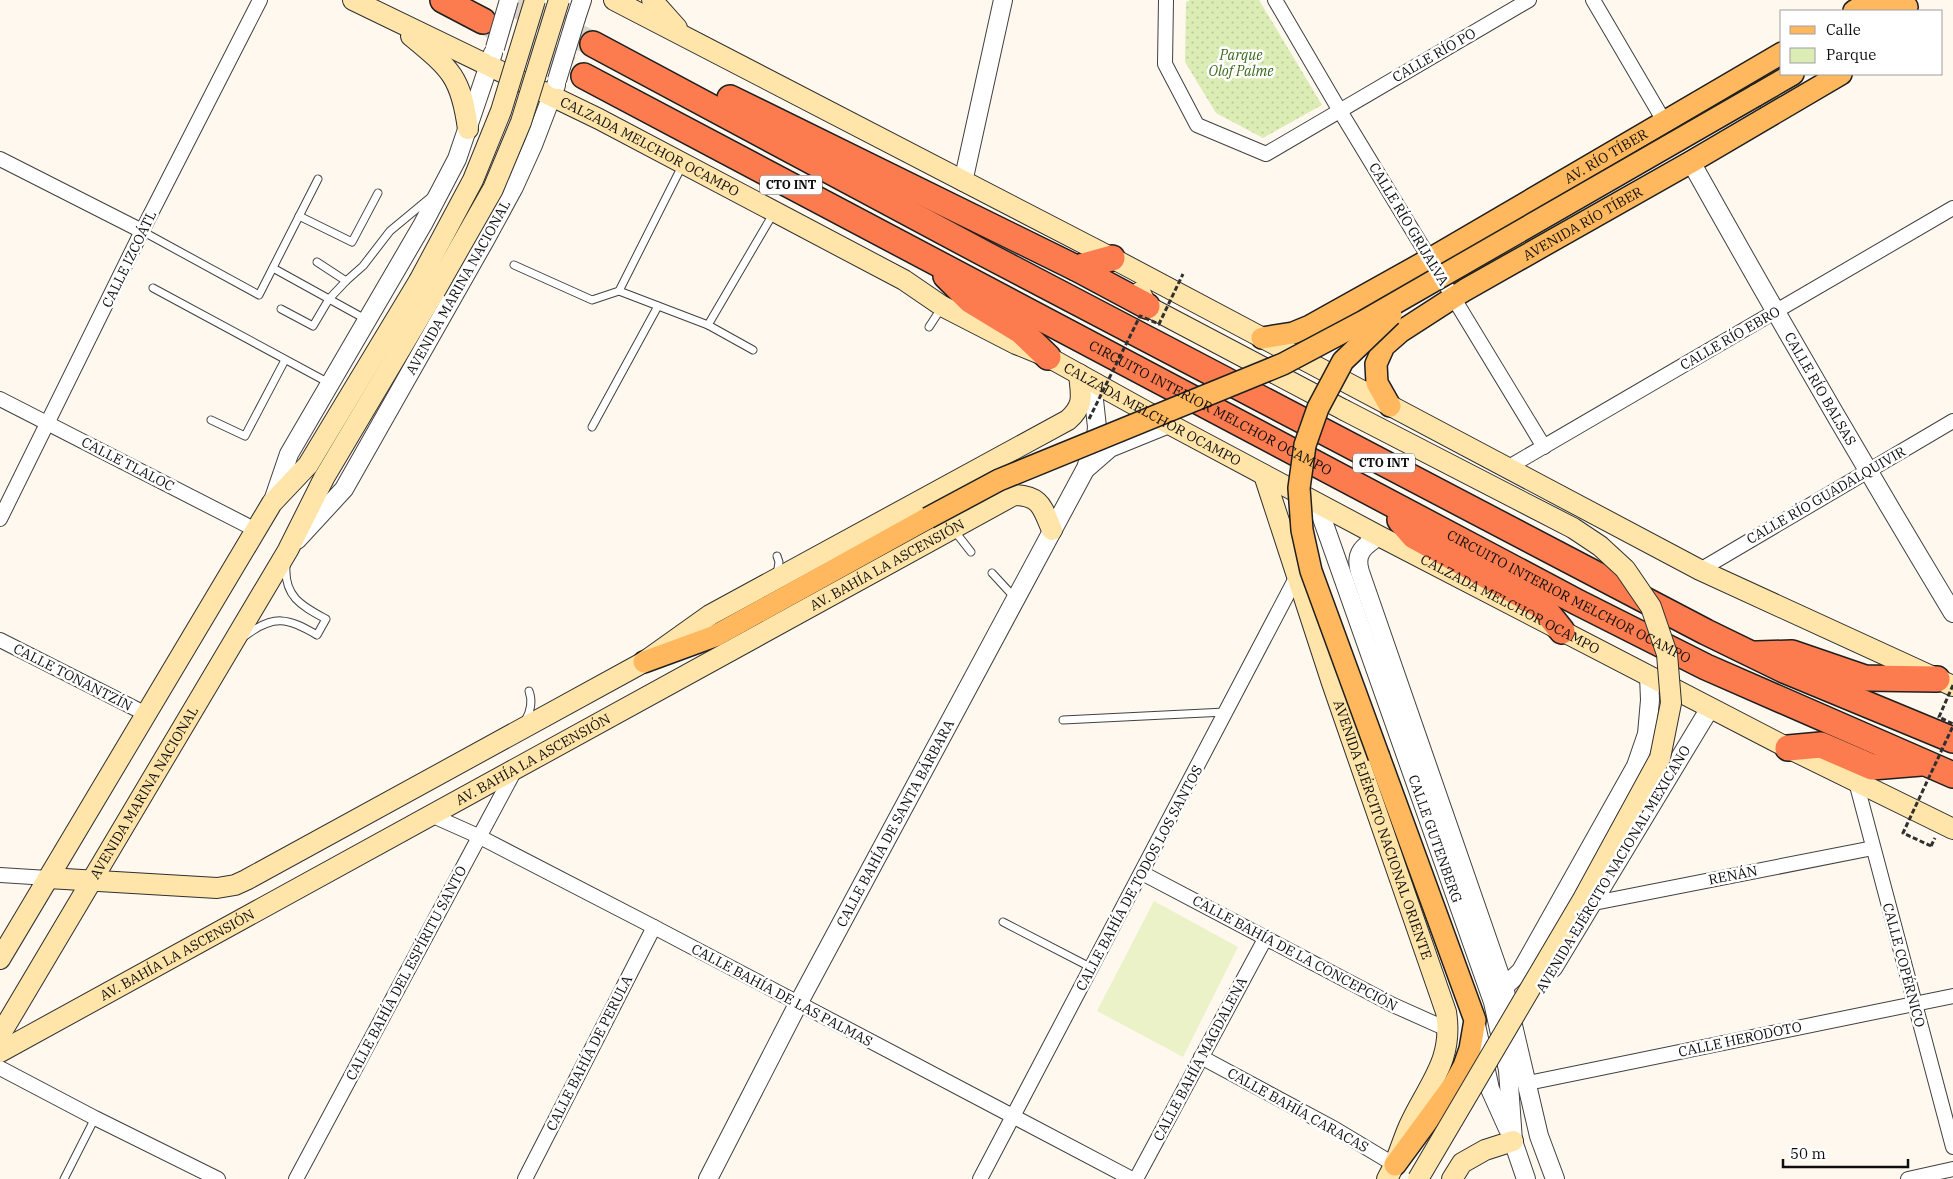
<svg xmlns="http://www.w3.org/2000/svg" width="1953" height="1179" font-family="'IBM Plex Serif',serif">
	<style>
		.green { fill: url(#green-dots) }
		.pitch { fill: #ecf2c8 }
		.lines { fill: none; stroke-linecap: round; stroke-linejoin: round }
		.motorway-tunnel { stroke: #dbd5cc; stroke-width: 25; stroke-dasharray: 25 12; stroke-linecap: butt }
		.service-casing { stroke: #414141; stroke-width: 9 }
		.minor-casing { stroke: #414141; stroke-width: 16 }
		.tertiary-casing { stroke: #414141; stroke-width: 20 }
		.secondary-casing { stroke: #303030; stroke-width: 22 }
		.primary-casing { stroke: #1f1f1f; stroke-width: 24 }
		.motorway-casing { stroke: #1f1f1f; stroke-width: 28 }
		.path { stroke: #303030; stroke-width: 3; stroke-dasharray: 5 2.5; stroke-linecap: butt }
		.service { stroke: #fff; stroke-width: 7 }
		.minor { stroke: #fff; stroke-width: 14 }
		.tertiary { stroke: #fff; stroke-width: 18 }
		.secondary { stroke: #ffe5a9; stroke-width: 20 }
		.primary { stroke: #ffb85e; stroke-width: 21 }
		.motorway { stroke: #fc7c4f; stroke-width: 25 }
		.tertiary-bridge-casing { stroke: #414141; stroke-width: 20; stroke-linecap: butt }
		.secondary-bridge-casing { stroke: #303030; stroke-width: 22; stroke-linecap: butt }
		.primary-bridge-casing { stroke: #1f1f1f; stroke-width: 24; stroke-linecap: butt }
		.path-bridge { stroke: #303030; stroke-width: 3; stroke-dasharray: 5 2.5; stroke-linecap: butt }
		.tertiary-bridge { stroke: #fff; stroke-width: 18 }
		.secondary-bridge { stroke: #ffe5a9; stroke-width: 20 }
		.primary-bridge { stroke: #ffb85e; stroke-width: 21 }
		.labels { text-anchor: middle; stroke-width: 5; stroke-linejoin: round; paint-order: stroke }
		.shield { fill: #fff; stroke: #565656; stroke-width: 1 }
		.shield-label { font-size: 12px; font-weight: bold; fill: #0e0e0e }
		.park-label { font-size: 14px; font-style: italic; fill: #3a691a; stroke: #fff }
		.street-label { font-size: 14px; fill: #0e0e0e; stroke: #fff }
	</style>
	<defs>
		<pattern id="green-dots" width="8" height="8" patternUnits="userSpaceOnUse" patternTransform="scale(1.25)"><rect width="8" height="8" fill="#dcecb5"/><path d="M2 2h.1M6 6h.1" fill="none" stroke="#bcc99a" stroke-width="1.8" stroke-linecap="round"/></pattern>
	</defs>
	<rect width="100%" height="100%" fill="#fff8ee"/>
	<path class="green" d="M1190,0h69l63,105 -59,33 -47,-25 -31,-51 1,-60z"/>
	<path class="pitch" d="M1154,901l84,46 -55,110 -86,-46z"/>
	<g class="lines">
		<g class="motorway-tunnel">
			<path d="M506,0l87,44"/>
			<path d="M483,21l101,55"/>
		</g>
		<defs>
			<g id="service">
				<path d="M299,216l53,26 26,-49"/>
				<path d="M142,231l117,64 59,-116"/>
				<path d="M514,265l78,35 27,-9 64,-127"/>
				<path d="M273,268l94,52"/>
				<path d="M346,281l17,-15 27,-35 41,-34"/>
				<path d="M153,288l176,95"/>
				<path d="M619,291l89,34 45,25"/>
				<path d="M281,309l32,17 16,-27 17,-18 -29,-19"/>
				<path d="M708,325l65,-111"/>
				<path d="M929,327l13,-20"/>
				<path d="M211,420l34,16 40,-76"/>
				<path d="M592,427l66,-121"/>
				<path d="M953,529l18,23"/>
				<path d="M992,573l23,25"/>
				<path d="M777,575l2,-13 -2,-6"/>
				<path d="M245,636c29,-22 43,-18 72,-1l9,-16c-24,-13 -42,-22 -40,-53"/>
				<path d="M1063,720l162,-8"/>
				<path d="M525,721c6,-10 8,-19 4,-30"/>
				<path d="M1003,922l89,46"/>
				<path d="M64,1179l31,-61"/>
			</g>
			<g id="minor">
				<path d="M1166,0l-1,64 32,61 69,29 263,-154"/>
				<path d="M1275,0l65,111 204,336"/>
				<path d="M1593,0l71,121"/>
				<path d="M0,159l142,72"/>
				<path d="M0,399l256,131"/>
				<path d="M1507,468l446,-260"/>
				<path d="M0,519l142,-288 118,-231"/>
				<path d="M1700,570l253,-149"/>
				<path d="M0,640l146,74"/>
				<path d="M1856,782l97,365"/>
				<path d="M431,815l47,21 176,91 478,252"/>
				<path d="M1142,873l251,132 56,25"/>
				<path d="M0,875l48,3"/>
				<path d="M1594,903l279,-55"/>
				<path d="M1201,1057l134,72 60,36"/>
				<path d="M0,1068l95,50 123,61"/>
				<path d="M1528,1083l425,-87"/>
				<path d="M296,1179l219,-409"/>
				<path d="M525,1179l129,-252"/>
				<path d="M980,1179l317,-603"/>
				<path d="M1136,1179l129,-240"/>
				<path d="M1908,1179l45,-10"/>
			</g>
			<g id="tertiary">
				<path d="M576,18l6,-18"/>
				<path id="s1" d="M1691,162c85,152 172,302 262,451"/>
				<path d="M963,182l40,-182"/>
				<path d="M1087,468l23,-20 59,-24"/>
				<path d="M273,501l16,-47 134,-230 34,-65 36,-106"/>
				<path id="s2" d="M1317,504l176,498 15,68 5,71 13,38"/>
				<path d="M1379,536c-15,10 -25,17 -19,36l144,415 35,149 16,43"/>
				<path id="s3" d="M297,540l47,-51 140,-247 30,-55 19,-42 23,-60"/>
				<path d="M1553,968l157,-260"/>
				<path d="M1504,987l17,-16 115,-205 11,-32 3,-34 -1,-24"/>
				<path d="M1476,1025l14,64 18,40"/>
				<path id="s4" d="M708,1179l90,-175 288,-536 10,-31 1,-10 -5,-45"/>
			</g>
			<g id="secondary">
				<path id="s5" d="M353,0l246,119 305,161 38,26 74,38 32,13 121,67 210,112 409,212 165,81"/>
				<path d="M614,0l498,258 588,312 253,116"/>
				<path d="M652,0l25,28"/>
				<path d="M411,36c40,33 50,41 57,93"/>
				<path d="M1140,292l7,14 197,104"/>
				<path id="s6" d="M1264,475l68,208 114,329c8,49 -18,72 -37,114 -8,18 -12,36 -22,53"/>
				<path d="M48,878l169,10 18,-3 11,-5 398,-218 66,-47 358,-195c17,-15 13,-25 11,-46"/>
				<path d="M0,959l272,-456 36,-38 111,-184"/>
				<path id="s7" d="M0,1035l288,-485 36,-72 111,-187"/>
				<path id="s8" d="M0,1052l1014,-557c28,1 28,13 38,35"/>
				<path d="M1452,1179l10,-16 23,-13 28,-9"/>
			</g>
			<g id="primary">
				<path d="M1854,11l14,-8 39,4"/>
				<path d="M1755,96l38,-22"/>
				<path id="s9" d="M1262,338l31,-5 17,-7 120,-67 352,-206"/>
				<path id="s10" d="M1390,406l-13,-23 -1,-19 8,-18 16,-14 65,-42 226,-128 150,-88"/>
				<path d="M644,662l71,-26 213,-118"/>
				<path d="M1379,757l96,263 -5,29 -6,17 -11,20 -58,79"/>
			</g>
			<g id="motorway">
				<path d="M443,0l40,21"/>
				<path d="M593,44l394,211 719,377 78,38 169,70"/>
				<path id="s11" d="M584,76l993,526 129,65 247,108"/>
				<path d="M730,98l346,170 36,-10"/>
				<path d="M1076,268l71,38"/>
				<path d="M946,276l24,24 51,31 27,26"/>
				<path d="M1400,520l14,16 128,70 20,25"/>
				<path d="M1757,654l35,-1 73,25 72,1"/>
				<path d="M1788,748l33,-3 51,22 49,-4"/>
			</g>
		</defs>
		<use href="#service" class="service-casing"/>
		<use href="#minor" class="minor-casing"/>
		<use href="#tertiary" class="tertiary-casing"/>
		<use href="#secondary" class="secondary-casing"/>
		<use href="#primary" class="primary-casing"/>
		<use href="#motorway" class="motorway-casing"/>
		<path class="path" d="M1931,846l4,-8"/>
		<use href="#service" class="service"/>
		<use href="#minor" class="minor"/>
		<use href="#tertiary" class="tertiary"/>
		<use href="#secondary" class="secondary"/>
		<use href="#primary" class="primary"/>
		<use href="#motorway" class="motorway"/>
		<defs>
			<g id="tertiary-bridge">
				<path d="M495,48l14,-48"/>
				<path d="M557,80l19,-62"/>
			</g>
			<g id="secondary-bridge">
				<path d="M419,281l54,-101 28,-69 34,-111"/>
				<path d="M435,291l58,-102 28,-67 38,-122"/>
				<path d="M1344,410l229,118 27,18 25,23 26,38 16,47 4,49 -11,55 -77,141 -165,280"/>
			</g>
			<g id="primary-bridge">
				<path d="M928,518l71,-38 284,-116 81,-43 391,-225"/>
				<path d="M1379,757l-68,-186 -9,-41 -3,-42 6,-43 13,-37 25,-47 48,-46"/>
			</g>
		</defs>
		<use href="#tertiary-bridge" class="tertiary-bridge-casing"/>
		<use href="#secondary-bridge" class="secondary-bridge-casing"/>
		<use href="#primary-bridge" class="primary-bridge-casing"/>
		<g class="path-bridge">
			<path d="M1089,419l51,-103 19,8 24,-50"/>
			<path d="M1953,685l-14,32 14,7"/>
			<path d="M1931,846l-28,-13 50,-107"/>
		</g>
		<use href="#tertiary-bridge" class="tertiary-bridge"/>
		<use href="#secondary-bridge" class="secondary-bridge"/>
		<use href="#primary-bridge" class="primary-bridge"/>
	</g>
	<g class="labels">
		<g class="shield">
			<rect x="760" y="175.5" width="62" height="19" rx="4"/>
			<rect x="1353" y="453.5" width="62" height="19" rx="4"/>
		</g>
		<g class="shield-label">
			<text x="791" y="189">CTO INT</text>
			<text x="1384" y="467">CTO INT</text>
		</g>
		<g class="park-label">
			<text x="1241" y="60">Parque<tspan x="1241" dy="16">Olof Palme</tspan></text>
		</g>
		<g class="street-label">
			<text transform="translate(1434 55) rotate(-30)" y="5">CALLE RÍO PO</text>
			<text dy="5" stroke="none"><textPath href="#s5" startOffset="331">CALZADA MELCHOR OCAMPO</textPath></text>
			<text dy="5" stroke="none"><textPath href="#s9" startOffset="391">AV. RÍO TÍBER</textPath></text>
			<text transform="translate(1409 224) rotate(59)" y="5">CALLE RÍO GRIJALVA</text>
			<text dy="5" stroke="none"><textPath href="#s10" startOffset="299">AVENIDA RÍO TÍBER</textPath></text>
			<text transform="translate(129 259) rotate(-64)" y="5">CALLE IZCOÁTL</text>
			<text dy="5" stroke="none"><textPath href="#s3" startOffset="301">AVENIDA MARINA NACIONAL</textPath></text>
			<text transform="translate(1730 338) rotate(-30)" y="5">CALLE RÍO EBRO</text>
			<text dy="5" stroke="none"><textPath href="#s1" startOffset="261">CALLE RÍO BALSAS</textPath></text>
			<text dy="5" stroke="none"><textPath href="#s11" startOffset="709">CIRCUITO INTERIOR MELCHOR OCAMPO</textPath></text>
			<text dy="5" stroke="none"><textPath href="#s5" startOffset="901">CALZADA MELCHOR OCAMPO</textPath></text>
			<text transform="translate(128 464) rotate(27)" y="5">CALLE TLALOC</text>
			<text transform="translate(1826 495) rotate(-30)" y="5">CALLE RÍO GUADALQUIVIR</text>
			<text dy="5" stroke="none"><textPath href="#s8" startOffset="1012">AV. BAHÍA LA ASCENSIÓN</textPath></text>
			<text dy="5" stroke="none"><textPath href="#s11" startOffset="1114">CIRCUITO INTERIOR MELCHOR OCAMPO</textPath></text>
			<text dy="5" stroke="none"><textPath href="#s5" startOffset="1306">CALZADA MELCHOR OCAMPO</textPath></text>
			<text transform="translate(73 677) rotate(27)" y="5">CALLE TONANTZÍN</text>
			<text dy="5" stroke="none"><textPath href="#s8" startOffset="608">AV. BAHÍA LA ASCENSIÓN</textPath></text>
			<text dy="5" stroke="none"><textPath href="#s7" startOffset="282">AVENIDA MARINA NACIONAL</textPath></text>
			<text dy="5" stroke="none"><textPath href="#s4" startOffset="402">CALLE BAHÍA DE SANTA BÁRBARA</textPath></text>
			<text dy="5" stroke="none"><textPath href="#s6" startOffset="374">AVENIDA EJÉRCITO NACIONAL ORIENTE</textPath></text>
			<text dy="5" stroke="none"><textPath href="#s2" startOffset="355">CALLE GUTENBERG</textPath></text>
			<text transform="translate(1613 869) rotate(-59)" y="5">AVENIDA EJÉRCITO NACIONAL MEXICANO</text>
			<text transform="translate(1733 875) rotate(-11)" y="5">RENÁN</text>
			<text transform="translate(1139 878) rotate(-62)" y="5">CALLE BAHÍA DE TODOS LOS SANTOS</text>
			<text transform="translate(1295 953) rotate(28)" y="5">CALLE BAHÍA DE LA CONCEPCIÓN</text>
			<text dy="5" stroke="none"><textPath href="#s8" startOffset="202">AV. BAHÍA LA ASCENSIÓN</textPath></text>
			<text transform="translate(1904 965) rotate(75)" y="5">CALLE COPÉRNICO</text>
			<text transform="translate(406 973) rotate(-62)" y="5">CALLE BAHÍA DEL ESPÍRITU SANTO</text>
			<text transform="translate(782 995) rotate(28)" y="5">CALLE BAHÍA DE LAS PALMAS</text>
			<text transform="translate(1740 1039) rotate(-12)" y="5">CALLE HERODOTO</text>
			<text transform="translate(589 1053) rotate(-63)" y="5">CALLE BAHÍA DE PERULA</text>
			<text transform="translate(1200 1059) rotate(-62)" y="5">CALLE BAHÍA MAGDALENA</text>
			<text transform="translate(1298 1110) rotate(29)" y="5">CALLE BAHÍA CARACAS</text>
		</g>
	</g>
	<rect x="1780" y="10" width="162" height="65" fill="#ffffff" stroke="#9f9f9f"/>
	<rect x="1790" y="26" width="25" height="8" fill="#ffb85e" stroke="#9f9f9f"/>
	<text x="1826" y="35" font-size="15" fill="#0e0e0e">Calle</text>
	<rect x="1790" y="48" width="25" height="15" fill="#dcecb5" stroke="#9f9f9f"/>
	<text x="1826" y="60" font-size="15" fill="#0e0e0e">Parque</text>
	<path d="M1783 1159v8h125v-8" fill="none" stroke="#0e0e0e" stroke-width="2.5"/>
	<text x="1790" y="1159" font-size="15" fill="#0e0e0e" stroke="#ffffff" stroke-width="4" paint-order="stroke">50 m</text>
</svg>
